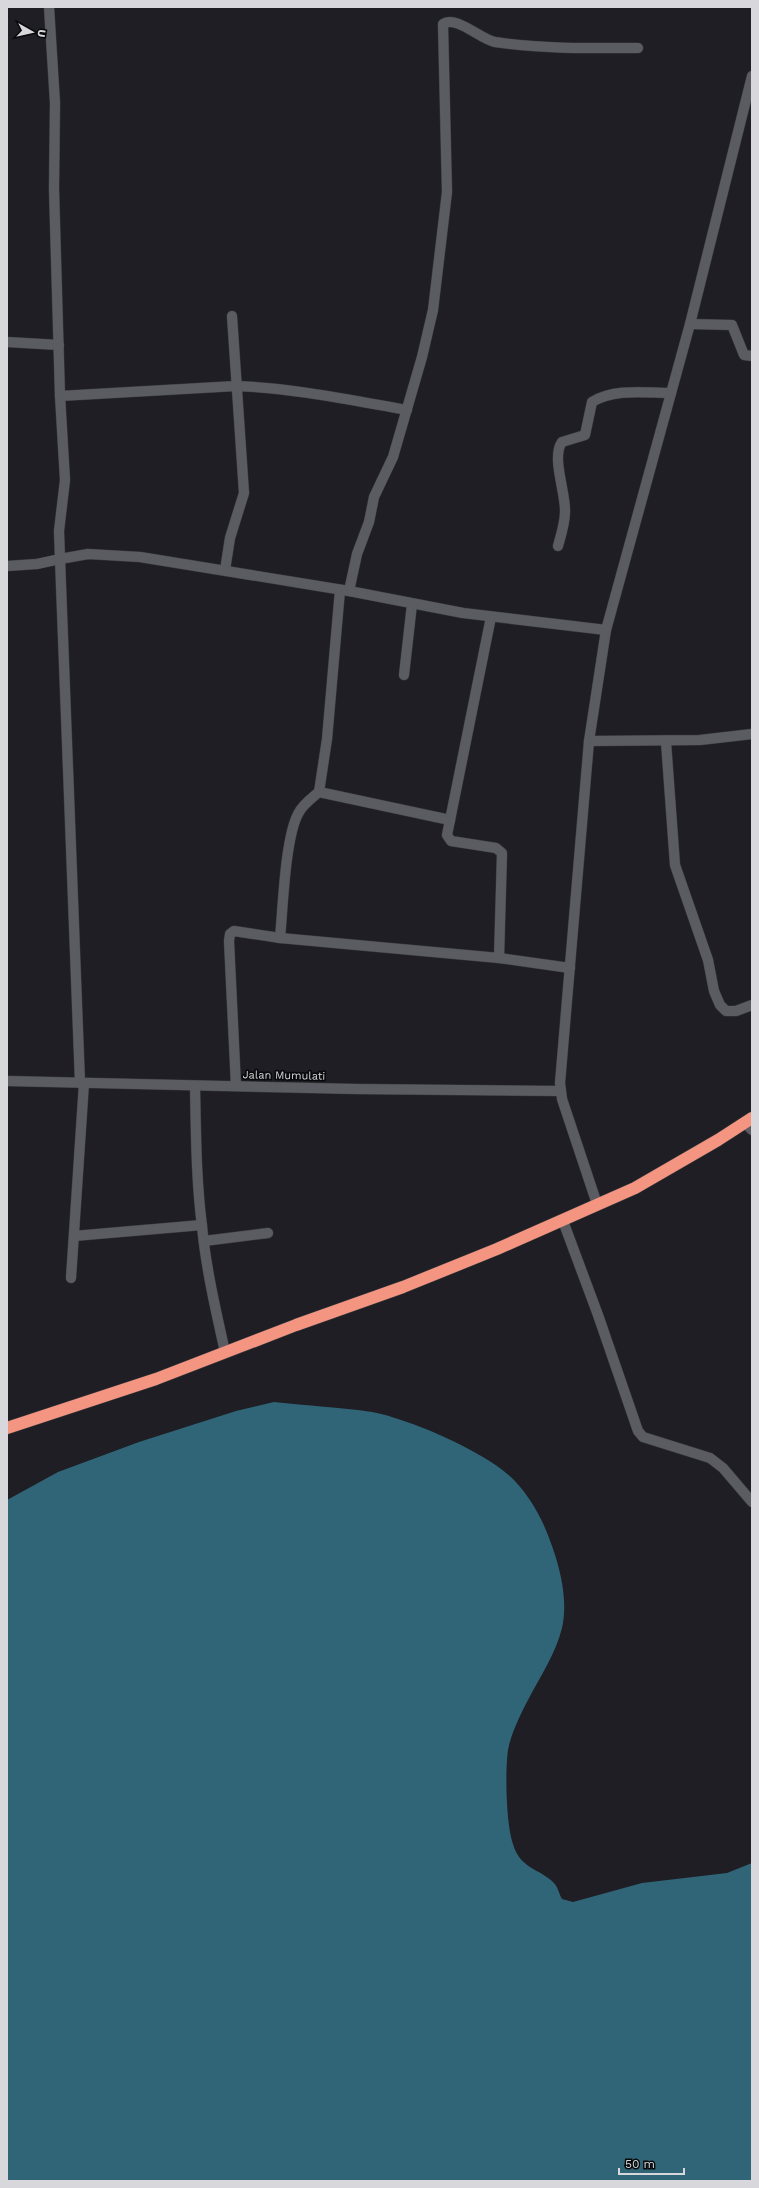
<svg xmlns="http://www.w3.org/2000/svg" width="759" height="2188" font-family="'Work Sans',sans-serif">
	<style>
		.water { fill: #306578 }
		.lines { fill: none; stroke-linecap: round; stroke-linejoin: round }
		.minor-casing { stroke: #3a3a3f; stroke-width: 11 }
		.highway-casing { stroke: #3a3a3f; stroke-width: 13 }
		.minor { stroke: #5b5c62; stroke-width: 10 }
		.highway { stroke: #f39581; stroke-width: 12 }
		.labels { text-anchor: middle; stroke-width: 3.5; stroke-linejoin: round; paint-order: stroke }
		.street-label { font-size: 11px; fill: #d8d8dc; stroke: #08090b }
	</style>
	<rect width="100%" height="100%" fill="#1e1e24"/>
	<path class="water" d="M274,1402c33,4 66,5 98,10 38,7 116,41 142,68 18,19 30,42 38,66 9,25 16,56 10,82 -6,25 -22,49 -34,72 -8,15 -17,34 -20,50 -3,22 -2,74 5,94 7,25 26,24 41,39 4,4 5,11 8,16l11,3 69,-19 85,-10 25,-10v318h-745v-681l51,-28 81,-30 97,-31z"/>
	<g class="lines">
		<defs>
			<g id="minor">
				<path d="M690,324l42,1 12,30 8,1"/>
				<path d="M7,342l52,3"/>
				<path d="M60,396l176,-10c57,2 114,14 171,24"/>
				<path d="M558,546c3,-11 7,-23 7,-34 1,-19 -14,-55 -3,-70l23,-7 7,-33c23,-14 53,-9 79,-9"/>
				<path d="M7,566l30,-2 23,-5 -1,-28 6,-51 -5,-84 -6,-207 1,-86 -6,-96"/>
				<path d="M225,570l5,-32 14,-45 -12,-177"/>
				<path d="M340,590l-13,149 -8,53 131,28"/>
				<path d="M349,591l8,-37 12,-32 5,-25 19,-40 29,-100 11,-47 14,-118 -4,-168c13,-9 37,15 52,18 48,7 95,6 143,6"/>
				<path d="M491,617l-44,218 4,6 45,7 6,5 -3,105"/>
				<path d="M404,675l8,-71"/>
				<path d="M589,741l111,-1 52,-6"/>
				<path d="M666,742l9,123 33,95 6,31 6,14 6,6h10l16,-6"/>
				<path d="M280,938c3,-31 5,-99 18,-124 4,-9 14,-16 21,-22"/>
				<path d="M7,1081l349,8 204,2"/>
				<path d="M80,1083l-20,-524 28,-5 52,3 209,34 114,22 143,17"/>
				<path d="M195,1086c1,46 1,93 7,140 4,43 14,85 23,126"/>
				<path d="M236,1086l-7,-145 1,-7 4,-3 46,7 219,20 71,10"/>
				<path d="M745,1123l7,7"/>
				<path d="M597,1204l-35,-105 -2,-16 29,-342 17,-111 84,-306 62,-248"/>
				<path d="M563,1221l35,94 40,116 5,6 67,21 13,10 29,34"/>
				<path d="M74,1236l128,-11"/>
				<path d="M204,1241l64,-8"/>
				<path d="M71,1278l13,-195"/>
			</g>
			<path id="highway" d="M7,1428l149,-49 140,-54 107,-38 94,-38 138,-61 83,-48 34,-22"/>
		</defs>
		<use href="#minor" class="minor-casing"/>
		<use href="#highway" class="highway-casing"/>
		<use href="#minor" class="minor"/>
		<use href="#highway" class="highway"/>
	</g>
	<g class="labels">
		<g class="street-label">
			<text transform="translate(284 1075) rotate(1)" y="4">Jalan Mumulati</text>
		</g>
	</g>
	<rect width="759" height="2188" fill="none" stroke="#d8d8dc" stroke-width="16"/>
	<g transform="translate(32 32) rotate(98)" stroke="#08090b" stroke-width="3" paint-order="stroke">
	<path d="M0-3L7 15L0 10L-7 15Z" fill="#d8d8dc"/>
	<text y="-6" font-size="11" font-weight="bold" text-anchor="middle" fill="#d8d8dc">U</text>
	</g>
	<path d="M619 2168v6h65v-6" fill="none" stroke="#d8d8dc" stroke-width="2"/>
	<text x="625" y="2168" font-size="12" fill="#d8d8dc" stroke="#08090b" stroke-width="3" paint-order="stroke">50 m</text>
</svg>
